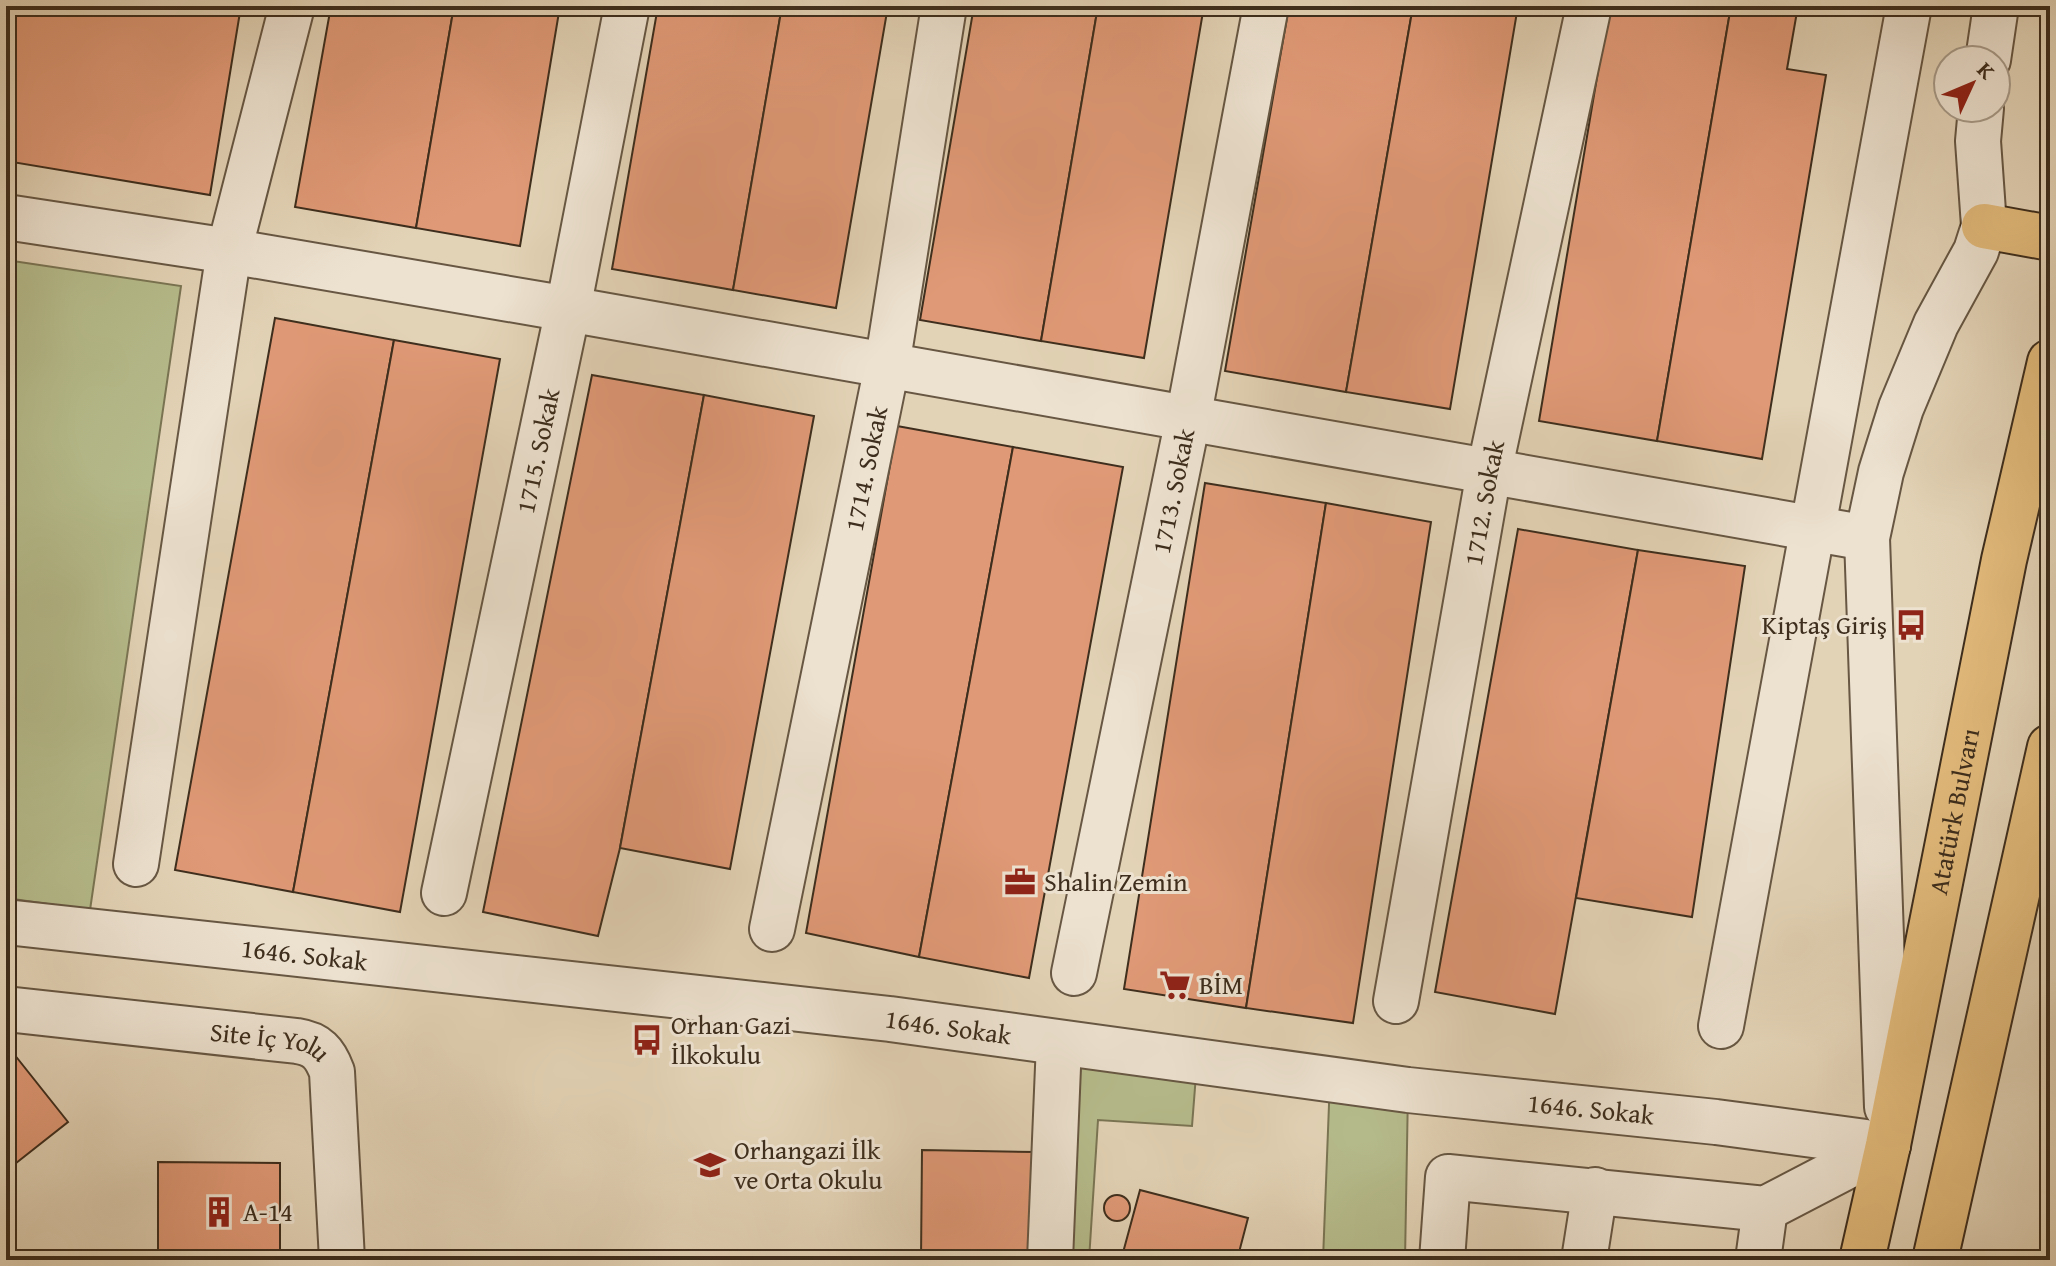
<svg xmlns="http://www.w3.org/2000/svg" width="2056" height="1266" font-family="'Gentium Book Plus',serif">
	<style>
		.green { fill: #b6bc8c; stroke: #7a7554; stroke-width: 2 }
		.building { fill: #e09976; stroke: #3e2e1d; stroke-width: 2 }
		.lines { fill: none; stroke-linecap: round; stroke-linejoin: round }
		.minor-casing { stroke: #675743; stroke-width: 48 }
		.major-casing { stroke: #3e2e1d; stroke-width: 48 }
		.minor { stroke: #ede2d0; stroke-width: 44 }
		.major { stroke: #e2ba7b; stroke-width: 44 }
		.labels { text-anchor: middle; stroke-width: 6; stroke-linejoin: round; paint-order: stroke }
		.street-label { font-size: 26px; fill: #3e2e1d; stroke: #ede2d0 }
		.poi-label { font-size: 26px; fill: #3e2e1d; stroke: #ede2d0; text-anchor: start }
	</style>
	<rect width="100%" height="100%" fill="#e3d3b6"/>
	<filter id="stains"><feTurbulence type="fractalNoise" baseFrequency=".0025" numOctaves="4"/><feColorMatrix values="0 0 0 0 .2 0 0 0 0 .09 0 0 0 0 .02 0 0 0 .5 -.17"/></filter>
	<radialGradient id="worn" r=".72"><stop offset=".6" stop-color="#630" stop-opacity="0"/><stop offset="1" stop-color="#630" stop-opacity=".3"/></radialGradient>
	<g class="green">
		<path d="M6,260l175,26 -91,624 -84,-12z"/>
		<path d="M1059,1043l138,19 -5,64 -94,-6 -9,140h-33z"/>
		<path d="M1330,1079l78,11 -3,170h-82z"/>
	</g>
	<g class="building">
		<path d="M6,6h235l-31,189 -204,-34z"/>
		<path d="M331,6h123l-38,222 -121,-21z"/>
		<path d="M454,6h106l-40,240 -104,-18z"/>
		<path d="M658,6h124l-49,284 -121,-21z"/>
		<path d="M782,6h106l-52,302 -103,-18z"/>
		<path d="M974,6h124l-57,335 -121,-21z"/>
		<path d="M1098,6h106l-60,352 -103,-17z"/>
		<path d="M1289,6h124l-67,386 -121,-21z"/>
		<path d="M1413,6h105l-68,403 -104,-17z"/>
		<path d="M1609,6h122l-74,435 -118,-20z"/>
		<path d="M1731,6h67l-11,63 39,6 -64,384 -105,-18z"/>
		<path d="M275,318l119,22 -101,552 -118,-22z"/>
		<path d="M394,340l106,19 -100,553 -107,-20z"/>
		<path d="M592,375l112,20 -84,453 -22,88 -115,-24z"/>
		<path d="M704,395l110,21 -84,453 -110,-21z"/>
		<path d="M897,426l116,21 -94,510 -113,-24z"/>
		<path d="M1013,447l110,20 -94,511 -110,-21z"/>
		<path d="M1205,483l121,20 -80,505 -122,-19z"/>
		<path d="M1326,503l105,19 -78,501 -107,-15z"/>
		<path d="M1518,529l120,21 -83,464 -120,-22z"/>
		<path d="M1638,550l107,16 -53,351 -116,-19z"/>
		<path d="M6,1044l62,78 -62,49z"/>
		<path d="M922,1150l114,2v108h-115z"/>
		<path d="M158,1162l122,1v97h-122z"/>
		<path d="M1140,1190l108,28 -11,42h-116z"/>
		<circle cx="1117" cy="1208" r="13"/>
	</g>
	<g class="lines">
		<defs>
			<g id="minor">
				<path d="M1988,60l8,-54"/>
				<path d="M6,217l223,34 339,58 1299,229"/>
				<path d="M136,864l93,-613 63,-245"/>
				<path id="s1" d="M444,893l124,-584 59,-303"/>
				<path id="s2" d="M6,922l884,97 518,71 308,32 172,23"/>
				<path id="s3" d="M772,929l115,-563 57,-360"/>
				<path id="s4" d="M1074,973l114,-554 78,-413"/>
				<path id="s5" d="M1396,1001l93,-529 100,-466"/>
				<path id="s6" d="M6,1009l291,32c20,3 28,12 35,31l10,188"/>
				<path d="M1721,1026l188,-1020"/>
				<path d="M1887,1107l-20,-569 14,-66 20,-64 35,-84 40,-73 8,-25 -6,-85 3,-33"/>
				<path d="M1050,1260l9,-217"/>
				<path d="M1442,1260l6,-83 317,32 123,-64"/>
				<path d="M1584,1260l11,-70"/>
				<path d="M1758,1260l7,-51"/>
			</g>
			<g id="major">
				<path d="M1984,226l66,12"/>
				<path id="s7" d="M1862,1260l26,-115 116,-585 46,-198"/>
				<path d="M1935,1260l115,-513"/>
			</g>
		</defs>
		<use href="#minor" class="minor-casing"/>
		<use href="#major" class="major-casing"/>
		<use href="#minor" class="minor"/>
		<use href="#major" class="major"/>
	</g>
	<defs>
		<symbol id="bus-bare" viewBox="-9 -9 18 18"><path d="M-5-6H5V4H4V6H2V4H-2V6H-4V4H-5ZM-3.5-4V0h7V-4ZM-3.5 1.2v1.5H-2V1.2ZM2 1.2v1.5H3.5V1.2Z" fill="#8f2418" stroke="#ede2d0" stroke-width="2.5" paint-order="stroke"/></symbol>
		<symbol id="office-bare" viewBox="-9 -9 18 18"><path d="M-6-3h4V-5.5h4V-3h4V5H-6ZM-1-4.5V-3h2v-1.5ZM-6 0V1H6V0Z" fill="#8f2418" stroke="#ede2d0" stroke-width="2.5" paint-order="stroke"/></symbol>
		<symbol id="supermarket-bare" viewBox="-9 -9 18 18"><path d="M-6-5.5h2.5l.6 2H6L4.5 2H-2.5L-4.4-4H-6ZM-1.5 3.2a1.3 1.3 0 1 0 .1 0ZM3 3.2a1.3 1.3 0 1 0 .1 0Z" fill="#8f2418" stroke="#ede2d0" stroke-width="2.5" paint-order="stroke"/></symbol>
		<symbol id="school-bare" viewBox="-9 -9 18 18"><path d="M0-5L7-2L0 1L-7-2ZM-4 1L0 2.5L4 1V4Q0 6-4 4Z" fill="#8f2418" stroke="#ede2d0" stroke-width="2.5" paint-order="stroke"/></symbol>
		<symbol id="building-bare" viewBox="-9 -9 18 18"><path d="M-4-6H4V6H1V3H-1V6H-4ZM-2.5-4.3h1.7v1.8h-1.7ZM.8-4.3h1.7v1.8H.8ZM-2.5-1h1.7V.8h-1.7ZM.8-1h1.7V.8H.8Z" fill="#8f2418" stroke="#ede2d0" stroke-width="2.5" paint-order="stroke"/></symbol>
	</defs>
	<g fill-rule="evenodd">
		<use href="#bus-bare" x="1889" y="603" width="44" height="44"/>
		<use href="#office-bare" x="998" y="860" width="44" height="44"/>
		<use href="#supermarket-bare" x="1153" y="963" width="44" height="44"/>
		<use href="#bus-bare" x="625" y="1018" width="44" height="44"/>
		<use href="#school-bare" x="688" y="1143" width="44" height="44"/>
		<use href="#building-bare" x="197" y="1190" width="44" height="44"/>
	</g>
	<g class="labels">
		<g class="street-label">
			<text dy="9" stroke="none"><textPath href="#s1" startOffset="452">1715. Sokak</textPath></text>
			<text dy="9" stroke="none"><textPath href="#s3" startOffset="470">1714. Sokak</textPath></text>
			<text dy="9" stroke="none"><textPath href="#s4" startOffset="492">1713. Sokak</textPath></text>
			<text dy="9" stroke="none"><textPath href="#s5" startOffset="506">1712. Sokak</textPath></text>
			<text dy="9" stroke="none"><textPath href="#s7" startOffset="458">Atatürk Bulvarı</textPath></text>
			<text dy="9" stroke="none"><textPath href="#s2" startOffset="300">1646. Sokak</textPath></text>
			<text dy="9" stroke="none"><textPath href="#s2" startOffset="948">1646. Sokak</textPath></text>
			<text dy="9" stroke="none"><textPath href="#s6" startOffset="266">Site İç Yolu</textPath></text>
			<text dy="9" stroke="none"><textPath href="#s2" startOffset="1596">1646. Sokak</textPath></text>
		</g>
		<g class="poi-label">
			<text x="1887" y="634" text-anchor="end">Kiptaş Giriş</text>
			<text x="1044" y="891">Shalin Zemin</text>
			<text x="1199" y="994">BİM</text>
			<text x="671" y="1034">Orhan Gazi<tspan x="671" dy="30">İlkokulu</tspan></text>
			<text x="734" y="1159">Orhangazi İlk<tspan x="734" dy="30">ve Orta Okulu</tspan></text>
			<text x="243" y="1221">A-14</text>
		</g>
	</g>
	<rect width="2056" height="1266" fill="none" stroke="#e3d3b6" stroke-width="32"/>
	<rect x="8" y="8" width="2040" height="1250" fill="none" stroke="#3e2e1d" stroke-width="4"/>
	<rect x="16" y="16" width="2024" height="1234" fill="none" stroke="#3e2e1d" stroke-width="2"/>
	<g transform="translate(1972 84) rotate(46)"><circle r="38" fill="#ede2d0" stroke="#a79a88" stroke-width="2"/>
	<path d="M0-6L14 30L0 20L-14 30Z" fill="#8f2418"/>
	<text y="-12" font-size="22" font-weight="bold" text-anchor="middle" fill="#3e2e1d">K</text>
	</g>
	<rect width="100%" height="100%" filter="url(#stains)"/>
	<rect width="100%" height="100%" fill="url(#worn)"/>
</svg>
